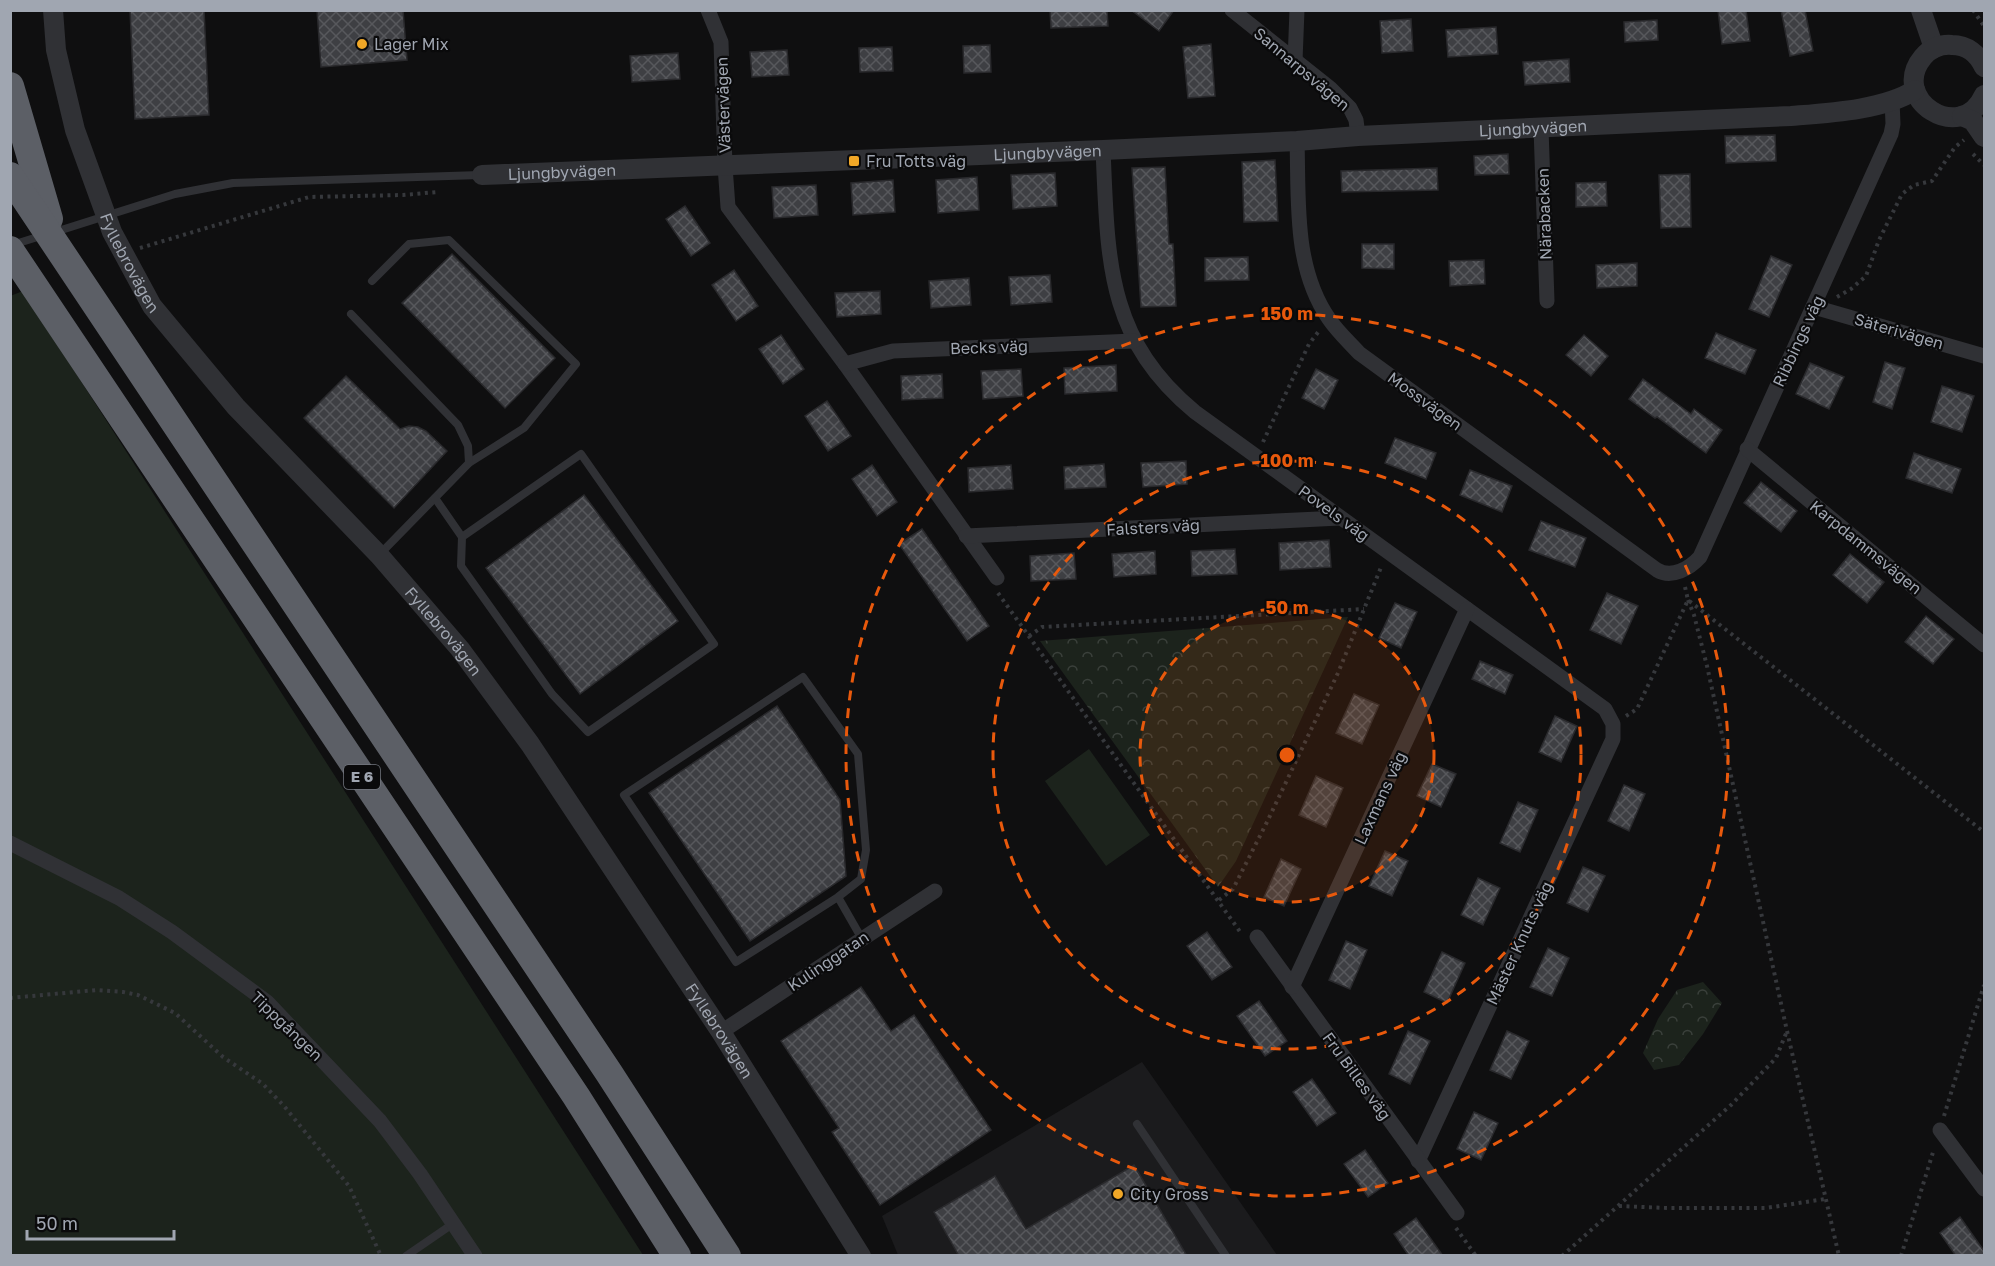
<svg xmlns="http://www.w3.org/2000/svg" width="1995" height="1266" font-family="'Golos Text',sans-serif">
<defs>
<pattern id="park-crowns" width="20" height="18" patternUnits="userSpaceOnUse" patternTransform="scale(1.5)"><rect width="20" height="18" fill="#1c231c"/><path d="M2 6a3 3 0 1 1 6 0M12 15a3 3 0 1 1 6 0" fill="none" stroke="#3a403b"/></pattern>
<pattern id="building-cross-hatch" width="8" height="8" patternUnits="userSpaceOnUse" patternTransform="scale(1.5)"><rect width="8" height="8" fill="#3e3f43"/><path d="M0 0l8 8M0 8l8-8" fill="none" stroke="#57585c"/></pattern>
</defs>
<rect width="100%" height="100%" fill="#0f0f10"/>
<path fill="#1b1b1d" d="M1142 1062 1277 1255H898L882 1216Z"/>
<g fill="#1c231c">
<path d="M23 291 643 1255 11 1256 10 296Z"/>
<path d="M1089 749 1150 835 1106 866 1045 781Z"/>
</g>
<g fill="url(#park-crowns)">
<path d="M1348 617 1236 861 1218 887 1040 641Z"/>
<path d="M1703 982 1722 1003 1703 1034 1679 1065 1654 1070 1643 1053 1658 1019 1677 990Z"/>
</g>
<g fill="url(#building-cross-hatch)" stroke="#29292c" stroke-width="1.5">
<path d="M130 10H204L209 115 135 119Z"/>
<path d="M317 10H403L407 60 321 67Z"/>
<path d="M1050 10H1107L1108 26 1051 28Z"/>
<path d="M1131 10H1174L1159 31Z"/>
<path d="M1718 10H1746L1750 41 1722 44Z"/>
<path d="M1781 10H1805L1813 51 1790 56Z"/>
<path d="M1411 19 1413 51 1382 53 1380 21Z"/>
<path d="M1657 20 1658 40 1625 42 1624 22Z"/>
<path d="M1496 27 1498 54 1448 57 1446 30Z"/>
<path d="M1211 44 1215 96 1188 98 1183 47Z"/>
<path d="M990 45 991 72 964 73 963 46Z"/>
<path d="M892 47 893 71 860 72 859 48Z"/>
<path d="M787 50 789 75 752 77 750 52Z"/>
<path d="M678 53 680 79 632 82 630 56Z"/>
<path d="M1569 59 1570 82 1525 85 1523 62Z"/>
<path d="M1775 135 1776 161 1726 163 1725 136Z"/>
<path d="M1508 154 1509 174 1475 175 1474 156Z"/>
<path d="M1275 160 1278 221 1244 222 1242 162Z"/>
<path d="M1165 167 1169 244H1173L1176 306 1141 307 1132 168Z"/>
<path d="M1437 168 1438 190 1342 192 1341 171Z"/>
<path d="M1055 173 1057 206 1013 209 1011 175Z"/>
<path d="M1690 174 1691 227 1661 228 1659 175Z"/>
<path d="M977 177 979 210 938 213 936 180Z"/>
<path d="M893 180 895 212 853 215 851 183Z"/>
<path d="M1606 182 1607 206 1576 207V183Z"/>
<path d="M816 185 818 215 774 218 772 187Z"/>
<path d="M685 206 710 243 691 256 666 219Z"/>
<path d="M1362 244H1394V269L1362 268Z"/>
<path d="M452 254 555 358 505 408 402 303Z"/>
<path d="M1771 256 1792 265 1769 317 1749 309Z"/>
<path d="M1248 257 1249 280 1205 281V258Z"/>
<path d="M1484 260 1485 284 1450 286 1449 261Z"/>
<path d="M1637 263V286L1597 288 1596 265Z"/>
<path d="M734 270 758 306 736 321 712 285Z"/>
<path d="M1050 275 1052 302 1011 305 1009 277Z"/>
<path d="M969 278 971 305 931 308 929 281Z"/>
<path d="M880 291 881 314 837 317 835 293Z"/>
<path d="M1716 333 1756 350 1745 374 1705 358Z"/>
<path d="M781 335 804 369 783 384 759 349Z"/>
<path d="M1584 335 1608 356 1591 376 1566 355Z"/>
<path d="M1885 362 1905 368 1892 409 1873 402Z"/>
<path d="M1810 363 1844 377 1829 409 1796 394Z"/>
<path d="M1116 365 1117 391 1065 394 1064 368Z"/>
<path d="M1021 369 1023 396 983 399 981 371Z"/>
<path d="M1316 369 1338 380 1324 409 1302 398Z"/>
<path d="M942 374 943 398 902 400 901 376Z"/>
<path d="M346 376 400 429 409 426 418 427 426 431 447 451 394 508 304 418Z"/>
<path d="M1643 379 1691 414 1694 409 1722 430 1706 453 1657 417 1655 418 1629 399Z"/>
<path d="M1942 386 1974 396 1962 432 1931 422Z"/>
<path d="M827 401 851 436 828 451 805 416Z"/>
<path d="M1395 438 1436 453 1426 479 1385 463Z"/>
<path d="M1914 453 1961 469 1952 493 1906 478Z"/>
<path d="M1186 461 1187 484 1143 487 1141 463Z"/>
<path d="M1104 464 1106 487 1065 489 1064 467Z"/>
<path d="M872 465 897 502 877 516 852 479Z"/>
<path d="M1011 465 1013 489 969 492 968 468Z"/>
<path d="M1470 470 1512 486 1502 512 1460 495Z"/>
<path d="M1761 482 1797 511 1781 532 1744 503Z"/>
<path d="M584 495 678 621 580 694 486 568Z"/>
<path d="M1541 521 1586 538 1575 567 1529 550Z"/>
<path d="M922 529 989 626 967 641 899 544Z"/>
<path d="M1329 540 1331 567 1280 570 1279 543Z"/>
<path d="M1235 549 1237 574 1192 576 1191 551Z"/>
<path d="M1155 551 1156 574 1114 577 1112 554Z"/>
<path d="M1074 553 1076 579 1031 581 1030 556Z"/>
<path d="M1850 554 1884 582 1867 603 1833 575Z"/>
<path d="M1607 593 1638 606 1621 644 1590 630Z"/>
<path d="M1395 603 1417 612 1401 648 1379 638Z"/>
<path d="M1926 616 1954 639 1933 664 1905 642Z"/>
<path d="M1480 661 1513 675 1505 694 1472 679Z"/>
<path d="M1354 694 1379 705 1362 744 1336 733Z"/>
<path d="M777 706 840 800 846 876 750 941 649 793Z"/>
<path d="M1555 716 1577 726 1561 762 1539 752Z"/>
<path d="M1432 764 1456 774 1441 807 1417 796Z"/>
<path d="M1316 776 1343 788 1326 827 1299 815Z"/>
<path d="M1624 785 1645 794 1629 831 1608 821Z"/>
<path d="M1518 802 1538 810 1520 852 1500 843Z"/>
<path d="M1385 851 1408 861 1392 896 1369 886Z"/>
<path d="M1281 859 1301 869 1284 906 1264 897Z"/>
<path d="M1583 867 1605 876 1588 912 1567 903Z"/>
<path d="M1478 878 1500 888 1483 925 1461 915Z"/>
<path d="M1207 932 1232 967 1212 980 1187 946Z"/>
<path d="M1346 941 1367 950 1350 989 1329 980Z"/>
<path d="M1548 948 1569 958 1552 996 1530 987Z"/>
<path d="M1442 952 1465 963 1447 1003 1424 992Z"/>
<path d="M861 987 891 1031 914 1015 991 1130 880 1205 832 1132 839 1128 781 1041Z"/>
<path d="M1259 1001 1287 1041 1265 1056 1237 1016Z"/>
<path d="M1408 1031 1430 1041 1410 1084 1389 1074Z"/>
<path d="M1507 1031 1529 1041 1511 1079 1490 1070Z"/>
<path d="M1312 1079 1336 1113 1317 1126 1293 1092Z"/>
<path d="M1474 1112 1498 1123 1481 1160 1457 1149Z"/>
<path d="M1365 1150 1388 1183 1368 1197 1344 1164Z"/>
<path d="M1134 1165 1187 1256H959L934 1212 995 1176 1026 1229Z"/>
<path d="M1960 1217 1984 1251V1256H1956L1940 1233Z"/>
<path d="M1416 1218 1443 1256H1409L1394 1234Z"/>
</g>
<g fill="none" stroke-linecap="round" stroke-linejoin="round">
<g stroke="#36383c" stroke-width="4" stroke-dasharray="3 4.5" stroke-linecap="butt">
<path d="M1973 10 1984 26"/>
<path d="M1973 154 1984 165"/>
<path d="M140 248 309 197 403 195 437 192"/>
<path d="M1837 297 1851 289 1866 276 1879 240 1902 194 1914 185 1932 181 1955 147 1964 140"/>
<path d="M1263 442 1309 344 1319 331"/>
<path d="M1685 587 1688 600 1984 832"/>
<path d="M998 593 1241 933"/>
<path d="M1688 600 1694 615 1707 666 1787 1031 1839 1256"/>
<path d="M1029 636 1042 627 1364 609"/>
<path d="M1626 716 1637 709 1688 600"/>
<path d="M1219 900 1233 889 1267 822 1338 673 1382 565"/>
<path d="M10 998 97 990 123 992 138 995 175 1013 223 1057 263 1084 284 1106 349 1186 381 1256"/>
<path d="M1944 1116 1984 985"/>
<path d="M1619 1206 1667 1208H1766L1825 1199"/>
<path d="M1456 1228 1476 1256"/>
<path d="M1562 1256 1731 1105 1776 1058 1787 1031"/>
<path d="M1901 1256 1934 1149"/>
</g>
<g stroke="#303135" stroke-width="8">
<path d="M55 232 175 194 233 183 480 175"/>
<path d="M12 245 44 235"/>
<path d="M372 281 409 244 449 240 576 364 524 428 469 463"/>
<path d="M351 314 458 425 468 446 469 463 380 554"/>
<path d="M435 498 462 537 461 566 552 694 588 732 714 644 581 454 462 537"/>
<path d="M838 897 736 962 624 795 803 677 858 754 866 850 861 879 838 897 862 939"/>
<path d="M1137 1124 1226 1256"/>
<path d="M406 1256 454 1223"/>
</g>
<g stroke="#303135" stroke-width="15">
<path d="M708 10 721 42 725 166 728 207 845 364 997 578"/>
<path d="M1232 10 1330 88 1350 108 1356 120 1358 136"/>
<path d="M1295 61 1297 10"/>
<path d="M1541 128 1547 301"/>
<path d="M1297 141C1299 200 1293 267 1329 319 1337 331 1349 342 1359 353L1657 570C1672 579 1690 568 1700 557L1891 134 1893 124 1892 100"/>
<path d="M1103 150C1108 257 1105 338 1195 412L1605 709 1613 724V739L1418 1161"/>
<path d="M1814 307 1984 356"/>
<path d="M845 364 893 351 1134 341"/>
<path d="M1747 449 1984 645"/>
<path d="M966 536 1340 518"/>
<path d="M10 843 119 898 172 932 267 1002 380 1121 420 1174 475 1256"/>
<path d="M1257 937 1457 1213"/>
<path d="M1292 987 1467 609"/>
<path d="M721 1032 935 891"/>
<path d="M1940 1130 1984 1189"/>
</g>
<g stroke="#303135" stroke-width="20">
<path id="s1" d="M53 10 56 50 75 130 112 232 152 306 236 407 379 555 460 649 530 744 721 1032 861 1256"/>
<path d="M1921 10 1934 48"/>
<path d="M1984 67C1978 54 1967 45 1952 45 1940 44 1930 49 1923 57 1888 99 1961 146 1984 95"/>
<path d="M1962 116 1973 121 1984 137"/>
<path id="s2" d="M482 175 1103 150 1297 141 1358 136 1791 116C1828 113 1884 110 1915 90"/>
</g>
<g stroke="#5c5f66" stroke-width="28">
<path d="M10 86 49 219"/>
<path d="M10 176 609 1073 727 1256"/>
<path d="M10 250 576 1096 677 1256"/>
</g>
</g>
<circle cx="1287" cy="755" r="147" fill="#e8590c" fill-opacity=".12"/>
<g fill="none" stroke="#e8590c" stroke-width="3" stroke-dasharray="10 8">
<circle cx="1287" cy="755" r="147"/>
<circle cx="1287" cy="755" r="294"/>
<circle cx="1287" cy="755" r="441"/>
</g>
<g fill="#f0a727" stroke="#0a0a0b" stroke-width="2">
<circle cx="362" cy="44" r="6"/>
<rect x="848" y="155" width="12" height="12" rx="3"/>
<circle cx="1118" cy="1194" r="6"/>
</g>
<g text-anchor="middle" stroke-width="4.5" stroke-linejoin="round" paint-order="stroke">
<rect fill="#0a0a0b" stroke="#73777f" stroke-width="1.5" x="344" y="765" width="36" height="24" rx="4.5"/>
<g font-size="15" font-weight="bold" fill="#a0a6b1">
<text x="362" y="782">E 6</text>
</g>
<g font-size="16" fill="#a0a6b1" stroke="#0a0a0b" text-anchor="start">
<text x="374" y="50">Lager Mix</text>
<text x="866" y="167">Fru Totts väg</text>
<text x="1130" y="1200">City Gross</text>
</g>
<g font-size="16" fill="#a0a6b1" stroke="#0a0a0b">
<text transform="translate(1302 69) rotate(40)" y="6">Sannarpsvägen</text>
<text transform="translate(723 105) rotate(-92)" y="6">Västervägen</text>
<text dy="6" stroke="none"><textPath href="#s2" startOffset="1052">Ljungbyvägen</textPath></text>
<text dy="6" stroke="none"><textPath href="#s2" startOffset="566">Ljungbyvägen</textPath></text>
<text dy="6" stroke="none"><textPath href="#s2" startOffset="80">Ljungbyvägen</textPath></text>
<text transform="translate(1544 214) rotate(-92)" y="6">Närabacken</text>
<text dy="6" stroke="none"><textPath href="#s1" startOffset="266">Fyllebrovägen</textPath></text>
<text transform="translate(1899 331) rotate(16)" y="6">Säterivägen</text>
<text transform="translate(1798 341) rotate(-65)" y="6">Ribbings väg</text>
<text transform="translate(989 347) rotate(-2)" y="6">Becks väg</text>
<text transform="translate(1425 401) rotate(36)" y="6">Mossvägen</text>
<text transform="translate(1334 513) rotate(36)" y="6">Povels väg</text>
<text transform="translate(1153 527) rotate(-3)" y="6">Falsters väg</text>
<text transform="translate(1866 547) rotate(39)" y="6">Karpdammsvägen</text>
<text dy="6" stroke="none"><textPath href="#s1" startOffset="752">Fyllebrovägen</textPath></text>
<text transform="translate(1380 798) rotate(-65)" y="6">Laxmans väg</text>
<text transform="translate(1519 943) rotate(-65)" y="6">Mäster Knuts väg</text>
<text transform="translate(828 961) rotate(-34)" y="6">Kulinggatan</text>
<text transform="translate(287 1026) rotate(44)" y="6">Tippgången</text>
<text dy="6" stroke="none"><textPath href="#s1" startOffset="1238">Fyllebrovägen</textPath></text>
<text transform="translate(1357 1076) rotate(54)" y="6">Fru Billes väg</text>
</g>
</g>
<circle cx="1287" cy="755" r="9" fill="#e8590c" stroke="#0a0a0b" stroke-width="3"/>
<g font-size="18" text-anchor="middle" font-weight="bold" fill="#e8590c" stroke="#0a0a0b" stroke-width="4.5" stroke-linejoin="round" paint-order="stroke">
<text x="1287" y="320">150 m</text>
<text x="1287" y="467">100 m</text>
<text x="1287" y="614">50 m</text>
</g>
<rect width="1995" height="1266" fill="none" stroke="#a0a6b1" stroke-width="24"/>
<path d="M27 1230v9h147v-9" fill="none" stroke="#a0a6b1" stroke-width="3"/>
<text x="36" y="1230" font-size="18" fill="#a0a6b1" stroke="#0a0a0b" stroke-width="4.5" paint-order="stroke">50 m</text>
</svg>
